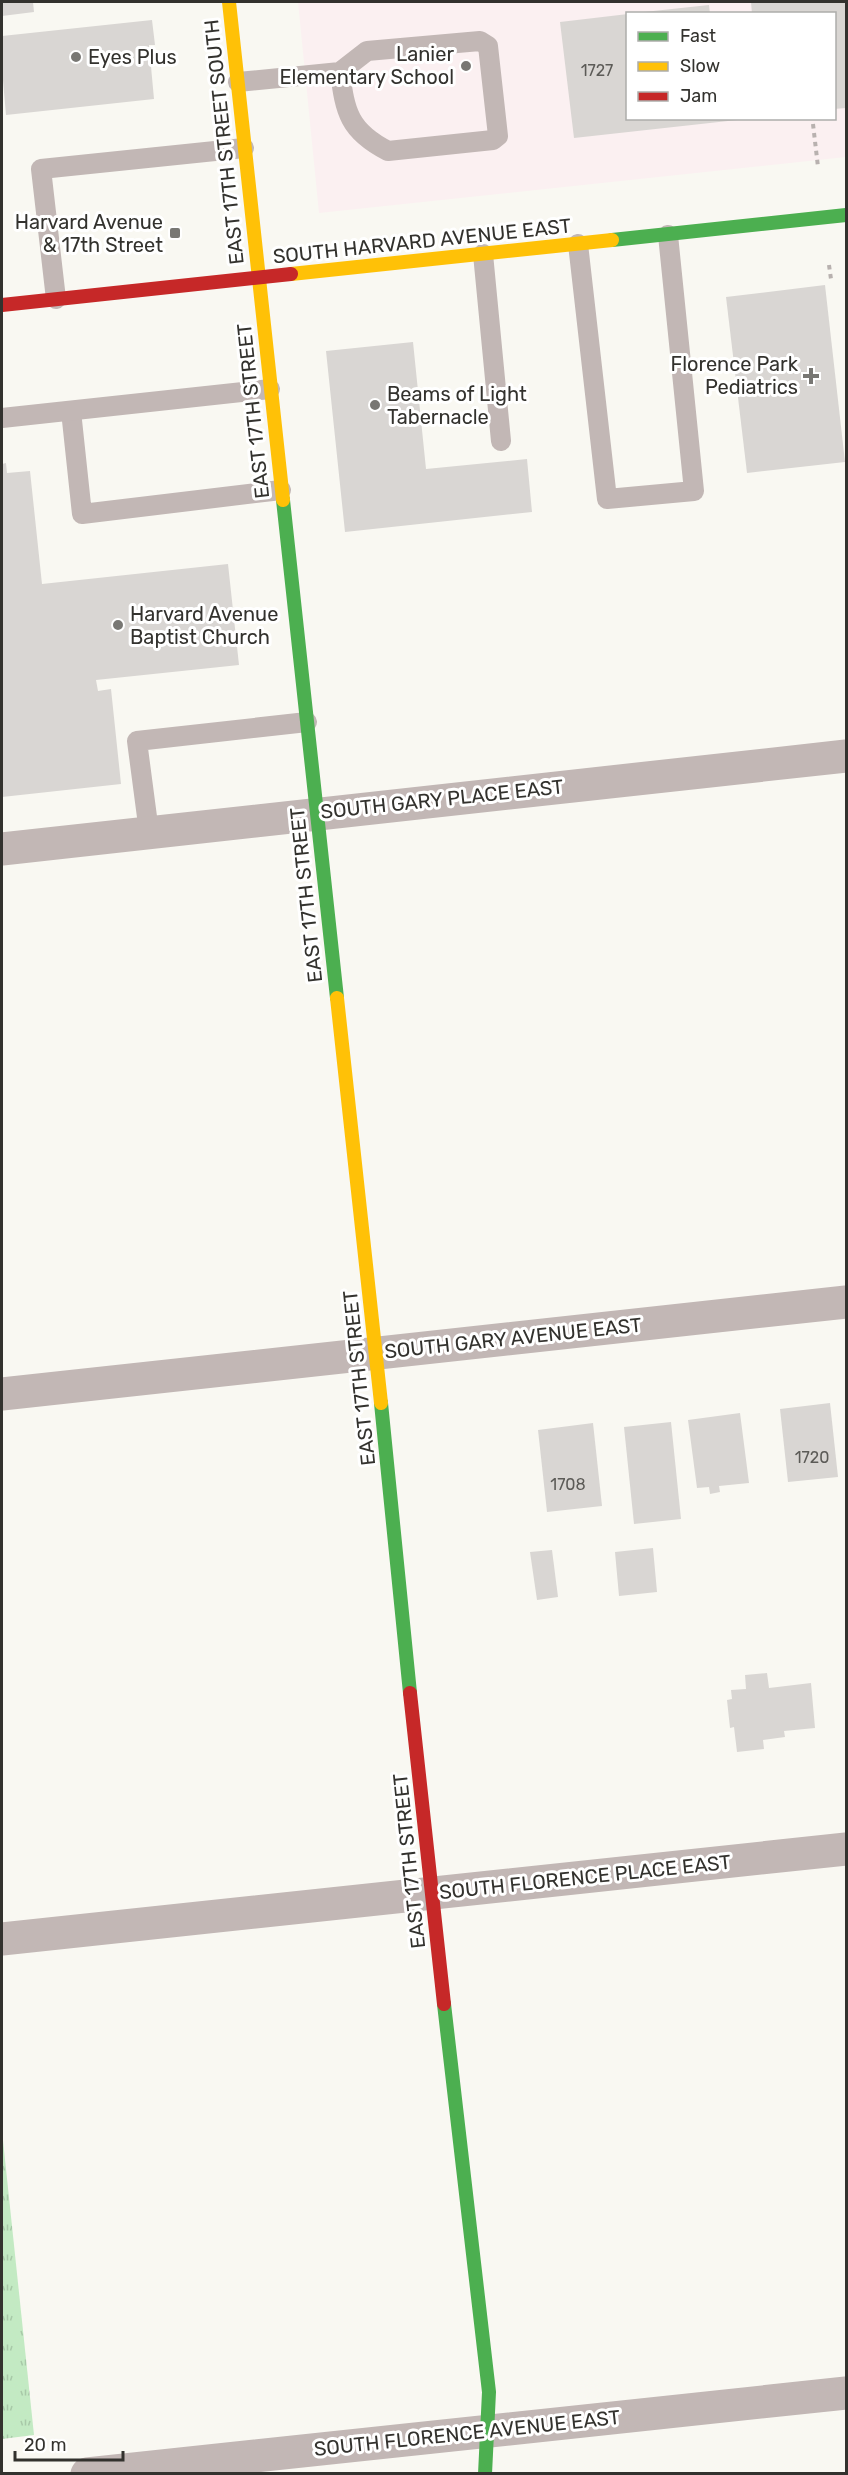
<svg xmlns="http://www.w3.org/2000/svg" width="848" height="2475" font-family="Rubik,sans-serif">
<defs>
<pattern id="grass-tufts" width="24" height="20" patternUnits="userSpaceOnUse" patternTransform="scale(1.5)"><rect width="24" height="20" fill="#c3eac3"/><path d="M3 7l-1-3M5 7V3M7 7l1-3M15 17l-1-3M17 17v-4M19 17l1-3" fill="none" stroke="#a8c9a8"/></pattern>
</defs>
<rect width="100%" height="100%" fill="#f9f8f2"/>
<path fill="#fbf0f1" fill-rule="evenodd" d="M298 2H846V157L319 213ZM628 14H834V118H628Z"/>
<path fill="url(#grass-tufts)" d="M2 2131 34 2435 2 2439Z"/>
<g fill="#d9d6d3">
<path d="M2 2H33L34 12 2 16Z"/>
<path d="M751 2H846V108L834 109V14H752Z"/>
<path d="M709 5 710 14H644V12Z"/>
<path d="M628 14V118L737 120 574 138 560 22Z"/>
<path d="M152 20 155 45H149L154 99 6 115 2 69V36Z"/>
<path d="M825 285 845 462 747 473 726 297Z"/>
<path d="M413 342 426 469 527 459 532 512 345 532 326 351Z"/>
<path d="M6 463 7 473 30 471 42 584 228 564 239 665 96 680 98 691 111 689 121 784 2 797V464Z"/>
<path d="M830 1403 838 1477 788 1482 780 1409Z"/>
<path d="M740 1413 749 1483 719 1486 720 1492 710 1494 709 1487 697 1488 688 1420Z"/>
<path d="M671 1422 681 1519 634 1524 624 1427Z"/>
<path d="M593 1423 602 1506 547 1512 538 1430Z"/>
<path d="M653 1548 657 1592 619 1596 615 1552Z"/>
<path d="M552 1550 558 1597 537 1600 530 1552Z"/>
<path d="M767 1673 769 1688 811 1683 815 1728 784 1731 785 1737 763 1740 764 1749 737 1752 734 1727 730 1728 727 1700 732 1699 731 1690 746 1689 745 1675Z"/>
</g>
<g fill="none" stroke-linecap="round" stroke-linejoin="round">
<g stroke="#b8b1af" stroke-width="4" stroke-dasharray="4.5 4.5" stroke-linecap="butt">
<path d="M813 124 818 167"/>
<path d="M829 265 831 279"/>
</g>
<g stroke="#c2b7b5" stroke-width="20">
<path d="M238 82 340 72 367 51 480 41 488 46 498 136 493 140 388 151C349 131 345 112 340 72"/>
<path d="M578 244 607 499 694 491 668 235"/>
<path d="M483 254 501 441"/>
<path d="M56 299 41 169 244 148"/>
<path d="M71 411 82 514 281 490"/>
<path d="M2 418 270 389"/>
<path d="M149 832 137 741 307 722"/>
</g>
<g stroke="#c2b7b5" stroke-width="33">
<path d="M2 849 846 756"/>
<path d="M2 1394 846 1302"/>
<path d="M2 1939 846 1849"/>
<path d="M87 2474 846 2393"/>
</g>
<g stroke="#4caf50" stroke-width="14">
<path d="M612 240 846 215"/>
<path d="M283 500 337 998"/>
<path d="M381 1403 410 1693"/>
<path d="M444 2004 489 2392 485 2474"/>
</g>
<g stroke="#ffc107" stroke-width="14">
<path d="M229 2 283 500"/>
<path d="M291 274 612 240"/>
<path d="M337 998 381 1403"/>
</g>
<g stroke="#c62828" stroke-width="14">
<path d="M2 305 291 274"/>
<path d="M410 1693 444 2004"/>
</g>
</g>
<g fill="#787773" stroke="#fff" stroke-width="2">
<circle cx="76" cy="57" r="6"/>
<circle cx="466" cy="66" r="6"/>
<rect x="169" y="227" width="12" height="12" rx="3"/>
<path d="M808 367h6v6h6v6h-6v6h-6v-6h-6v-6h6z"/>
<circle cx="375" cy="405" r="6"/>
<circle cx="118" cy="625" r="6"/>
</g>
<g text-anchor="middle" stroke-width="6" stroke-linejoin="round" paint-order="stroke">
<g font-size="16" fill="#5c5b57">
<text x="597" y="76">1727</text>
<text x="812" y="1463">1720</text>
<text x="568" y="1490">1708</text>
</g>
<g font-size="20" fill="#33322e" stroke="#fff" text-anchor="end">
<text x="454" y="61">Lanier<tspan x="454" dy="23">Elementary School</tspan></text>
<text x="88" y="64" text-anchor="start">Eyes Plus</text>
<text x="163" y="229">Harvard Avenue<tspan x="163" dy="23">&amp; 17th Street</tspan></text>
<text x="798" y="371">Florence Park<tspan x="798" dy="23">Pediatrics</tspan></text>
<text x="387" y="401" text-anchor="start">Beams of Light<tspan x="387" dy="23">Tabernacle</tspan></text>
<text x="130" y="621" text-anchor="start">Harvard Avenue<tspan x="130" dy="23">Baptist Church</tspan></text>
</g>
<g font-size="20" fill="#33322e" stroke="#fff">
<text transform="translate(224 142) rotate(-96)" y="7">EAST 17TH STREET SOUTH</text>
<text transform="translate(422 241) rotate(-6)" y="7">SOUTH HARVARD AVENUE EAST</text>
<text transform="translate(253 411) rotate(-96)" y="7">EAST 17TH STREET</text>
<text transform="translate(442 799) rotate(-6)" y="7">SOUTH GARY PLACE EAST</text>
<text transform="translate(306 895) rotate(-96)" y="7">EAST 17TH STREET</text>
<text transform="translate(513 1338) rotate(-6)" y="7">SOUTH GARY AVENUE EAST</text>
<text transform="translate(359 1378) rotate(-96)" y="7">EAST 17TH STREET</text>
<text transform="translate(409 1861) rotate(-96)" y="7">EAST 17TH STREET</text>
<text transform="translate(585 1877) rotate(-6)" y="7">SOUTH FLORENCE PLACE EAST</text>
<text transform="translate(467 2433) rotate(-6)" y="7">SOUTH FLORENCE AVENUE EAST</text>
</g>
</g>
<rect width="848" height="2475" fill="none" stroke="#33322e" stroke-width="6"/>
<rect x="626" y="12" width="210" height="108" fill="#ffffff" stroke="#adadab" stroke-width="1.5"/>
<rect x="638" y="32" width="30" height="9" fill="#4caf50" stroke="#adadab" stroke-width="1.5"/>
<text x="680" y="42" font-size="18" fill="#33322e">Fast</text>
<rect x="638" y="62" width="30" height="9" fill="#ffc107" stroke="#adadab" stroke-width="1.5"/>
<text x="680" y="72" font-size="18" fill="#33322e">Slow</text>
<rect x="638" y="92" width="30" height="9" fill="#c62828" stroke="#adadab" stroke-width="1.5"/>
<text x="680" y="102" font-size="18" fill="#33322e">Jam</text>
<path d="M15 2451v9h108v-9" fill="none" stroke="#33322e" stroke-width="3"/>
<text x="24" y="2451" font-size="18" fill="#33322e" stroke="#ffffff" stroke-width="4.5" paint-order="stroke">20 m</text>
</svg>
